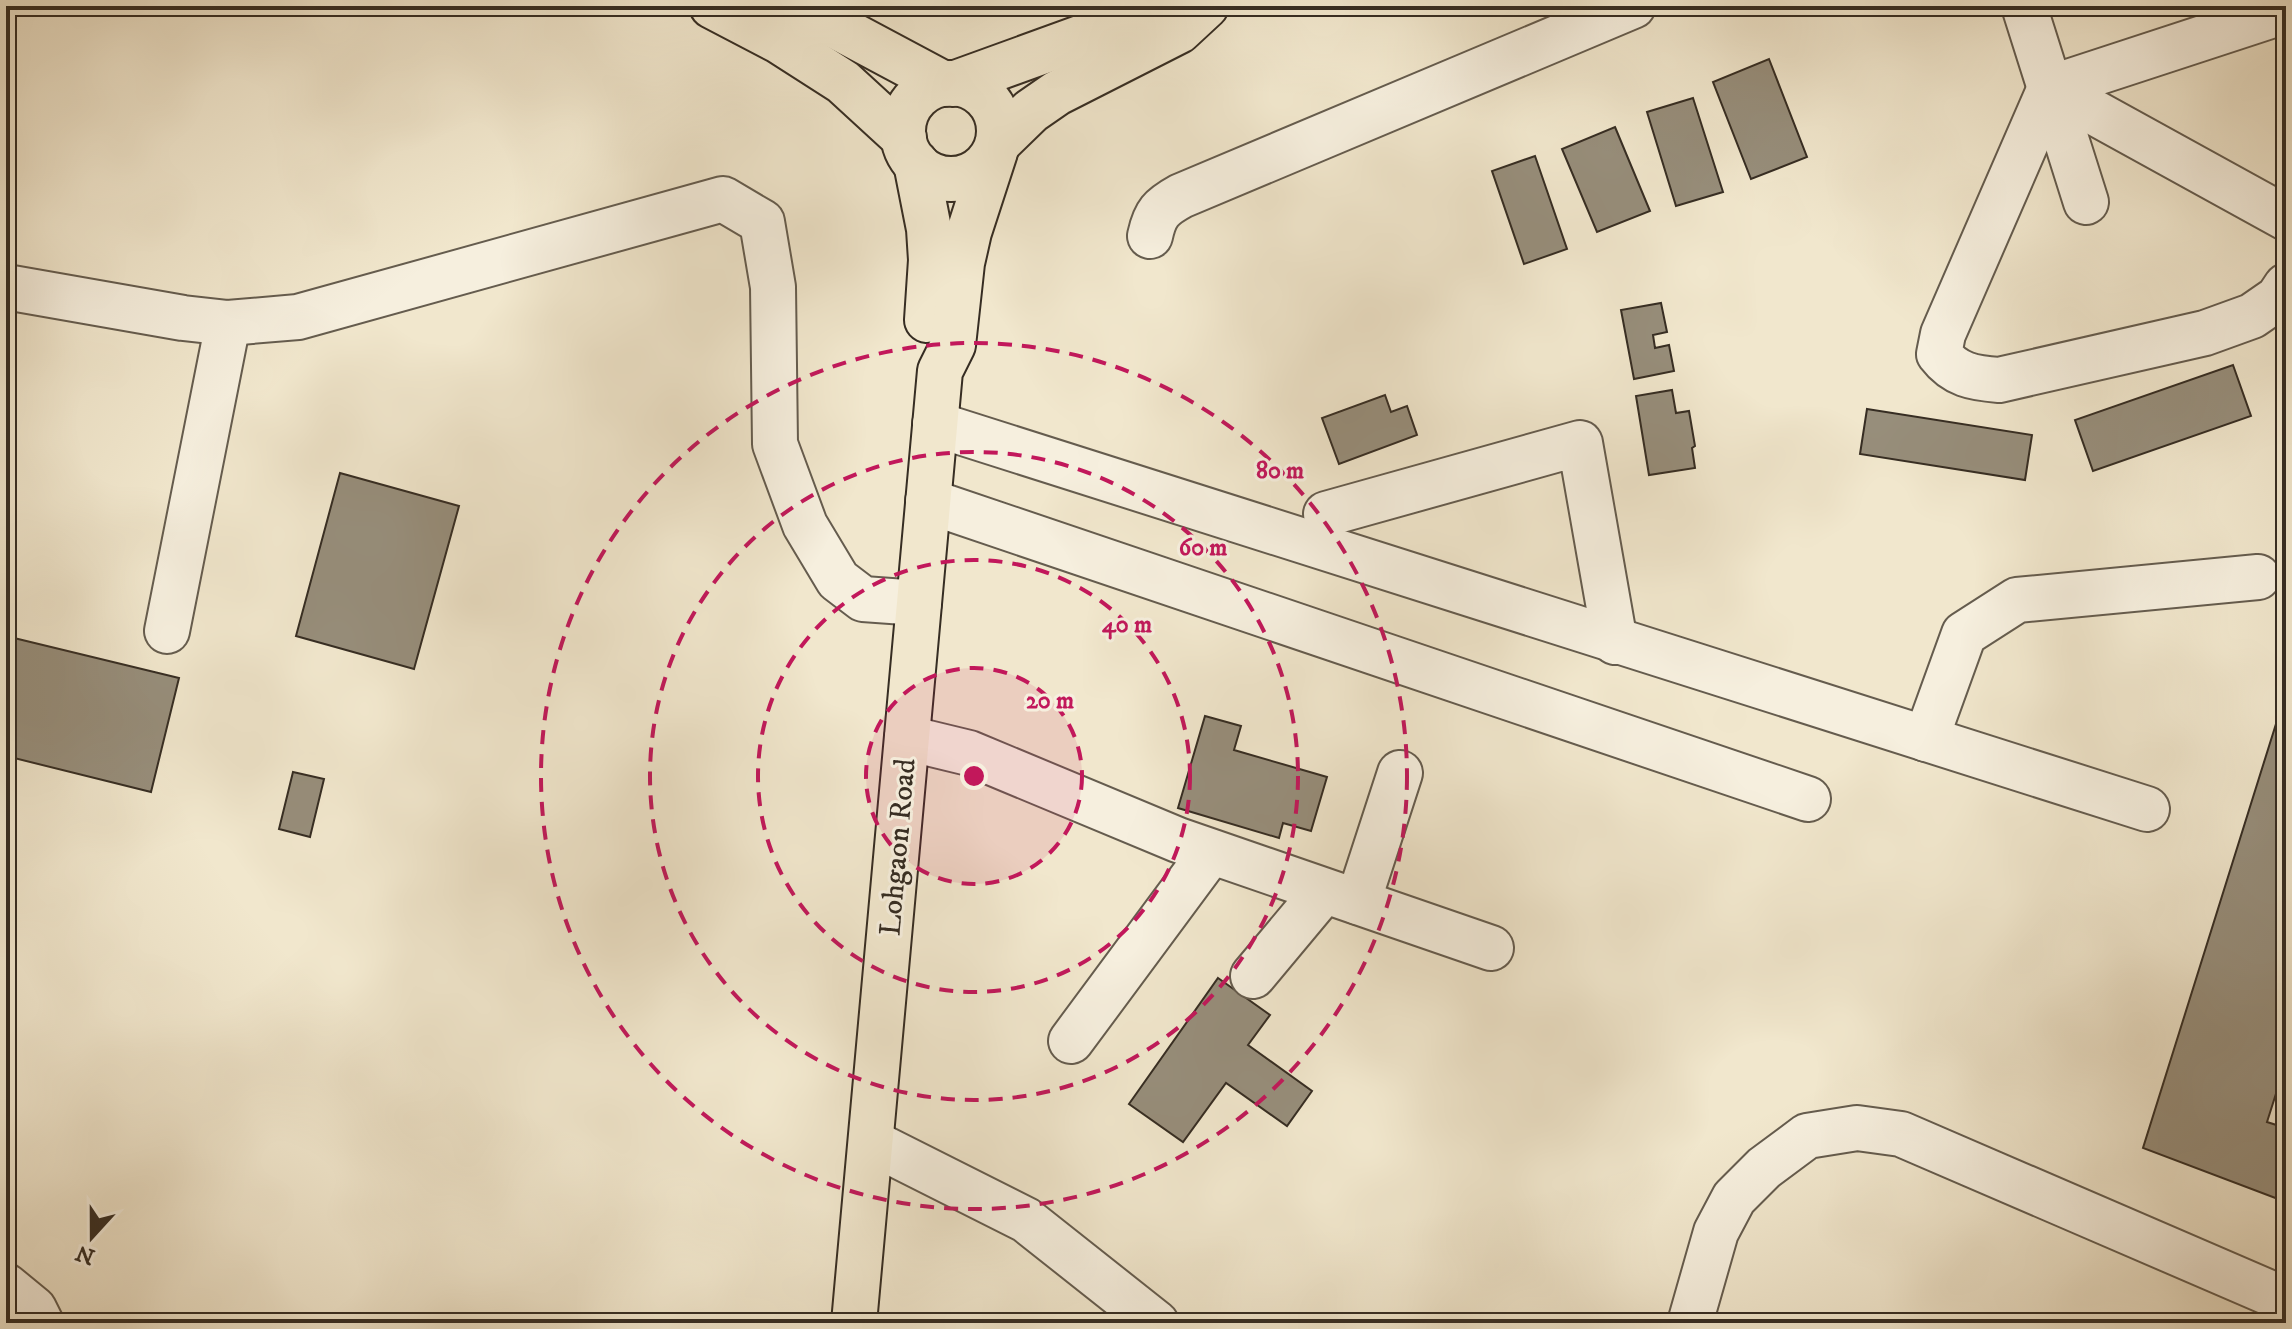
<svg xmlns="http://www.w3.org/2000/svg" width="2292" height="1329" font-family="'IM FELL DW Pica',serif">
<rect width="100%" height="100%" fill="#f1e7cd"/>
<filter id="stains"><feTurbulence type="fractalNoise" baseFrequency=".0025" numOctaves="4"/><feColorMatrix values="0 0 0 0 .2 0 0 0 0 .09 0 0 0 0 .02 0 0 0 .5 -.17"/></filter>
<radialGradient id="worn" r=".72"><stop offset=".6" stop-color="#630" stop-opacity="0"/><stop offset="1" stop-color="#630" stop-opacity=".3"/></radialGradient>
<g fill="#978e7b" stroke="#362d23" stroke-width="2">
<path d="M1769 59 1807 157 1751 179 1713 82Z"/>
<path d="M1693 98 1723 192 1676 206 1647 112Z"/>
<path d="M1615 127 1650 211 1597 232 1562 149Z"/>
<path d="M1535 156 1567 249 1524 264 1492 171Z"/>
<path d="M1661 303 1667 332 1653 335 1655 348 1669 345 1674 371 1634 379 1621 310Z"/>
<path d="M2233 365 2251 416 2093 471 2075 420Z"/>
<path d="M1672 390 1676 413 1689 411 1695 446 1692 448 1695 468 1649 475 1636 396Z"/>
<path d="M1385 395 1391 412 1407 406 1417 435 1339 464 1322 418Z"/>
<path d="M1867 409 2032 435 2025 480 1860 454Z"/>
<path d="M340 473 459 506 414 669 296 636Z"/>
<path d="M14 638 179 678 151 792 6 756V671Z"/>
<path d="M2286 692V1062L2267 1122 2286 1128V1202L2143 1148Z"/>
<path d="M1205 716 1241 726 1234 750 1327 777 1311 831 1283 823 1279 838 1178 808Z"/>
<path d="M293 772 324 779 310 837 279 829Z"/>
<path d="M1218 978 1270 1015 1248 1045 1312 1091 1287 1126 1226 1083 1183 1142 1129 1104Z"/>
</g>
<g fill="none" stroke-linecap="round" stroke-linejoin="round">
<defs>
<g id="minor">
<path d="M2024 6 2086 202"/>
<path d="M2050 88 2273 15"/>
<path d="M2286 218 2050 88 1943 334 1939 354C1955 375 1973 378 1999 380L2205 333 2252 316 2278 298 2286 286"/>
<path d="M1150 236C1155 213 1161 207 1181 196L1633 6"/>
<path d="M6 287 183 318 228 323 298 317 723 199 762 222 773 287 775 444 805 525 838 580 863 599 919 603"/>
<path d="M935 424 2147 809"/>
<path d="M928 501 1808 799"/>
<path d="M1326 514 1580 443 1615 642"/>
<path d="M167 631 228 323"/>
<path d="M907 738 969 753 1178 840 1491 948"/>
<path d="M1926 739 1964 634 2017 600 2258 577"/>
<path d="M1358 902 1400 773"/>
<path d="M1253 976 1324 891"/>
<path d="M1071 1041 1211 852"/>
<path d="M871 1142 1026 1220 1156 1323"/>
<path d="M6 1286 34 1309 41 1323"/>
<path d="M1690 1323 1716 1232 1734 1198 1764 1168 1807 1136 1857 1128 1901 1134 2286 1300"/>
</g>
<g id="major">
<path d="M712 6 779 41 843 82 904 138"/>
<path d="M798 6 944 84"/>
<circle cx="951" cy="131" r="48"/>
<path d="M953 84 1168 6"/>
<path d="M998 143 1031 111 1057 93 1179 31 1206 6"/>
<path d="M916 163 929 229 931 260 927 320"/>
<path d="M854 1323 940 371 953 345 962 263 969 232 995 152"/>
</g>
</defs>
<use href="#minor" stroke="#655c4e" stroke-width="48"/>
<use href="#major" stroke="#362d23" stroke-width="48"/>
<use href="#minor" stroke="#f6efde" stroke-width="44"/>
<use href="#major" stroke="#f1e7cd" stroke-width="44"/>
</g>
<circle cx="974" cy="776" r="108" fill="#c2185b" fill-opacity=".12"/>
<g fill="none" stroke="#c2185b" stroke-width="4" stroke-dasharray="14 10">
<circle cx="974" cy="776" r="108"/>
<circle cx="974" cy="776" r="216"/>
<circle cx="974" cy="776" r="324"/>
<circle cx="974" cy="776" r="433"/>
</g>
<g text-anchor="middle" stroke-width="6" stroke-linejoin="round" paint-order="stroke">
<g font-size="30" fill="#362d23" stroke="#f6efde">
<text transform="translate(897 847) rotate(-85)" y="10">Lohgaon Road</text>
</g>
</g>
<circle cx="974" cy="776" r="12" fill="#c2185b" stroke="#f6efde" stroke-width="4"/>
<g font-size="24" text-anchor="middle" font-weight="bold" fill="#c2185b" stroke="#f6efde" stroke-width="6" stroke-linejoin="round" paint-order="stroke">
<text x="1280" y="478">80 m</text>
<text x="1203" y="555">60 m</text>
<text x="1127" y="632">40 m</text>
<text x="1050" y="708">20 m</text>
</g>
<rect width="2292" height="1329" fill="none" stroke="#f1e7cd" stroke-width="32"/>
<rect x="8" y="8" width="2276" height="1313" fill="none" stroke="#362d23" stroke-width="4"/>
<rect x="16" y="16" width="2260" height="1297" fill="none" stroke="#362d23" stroke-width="2"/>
<g transform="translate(92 1237) rotate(201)" stroke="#f6efde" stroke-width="6" paint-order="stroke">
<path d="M0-6L14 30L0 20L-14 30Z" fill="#362d23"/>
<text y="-12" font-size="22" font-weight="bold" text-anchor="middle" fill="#362d23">N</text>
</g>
<rect width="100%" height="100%" filter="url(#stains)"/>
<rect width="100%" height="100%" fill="url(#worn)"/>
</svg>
